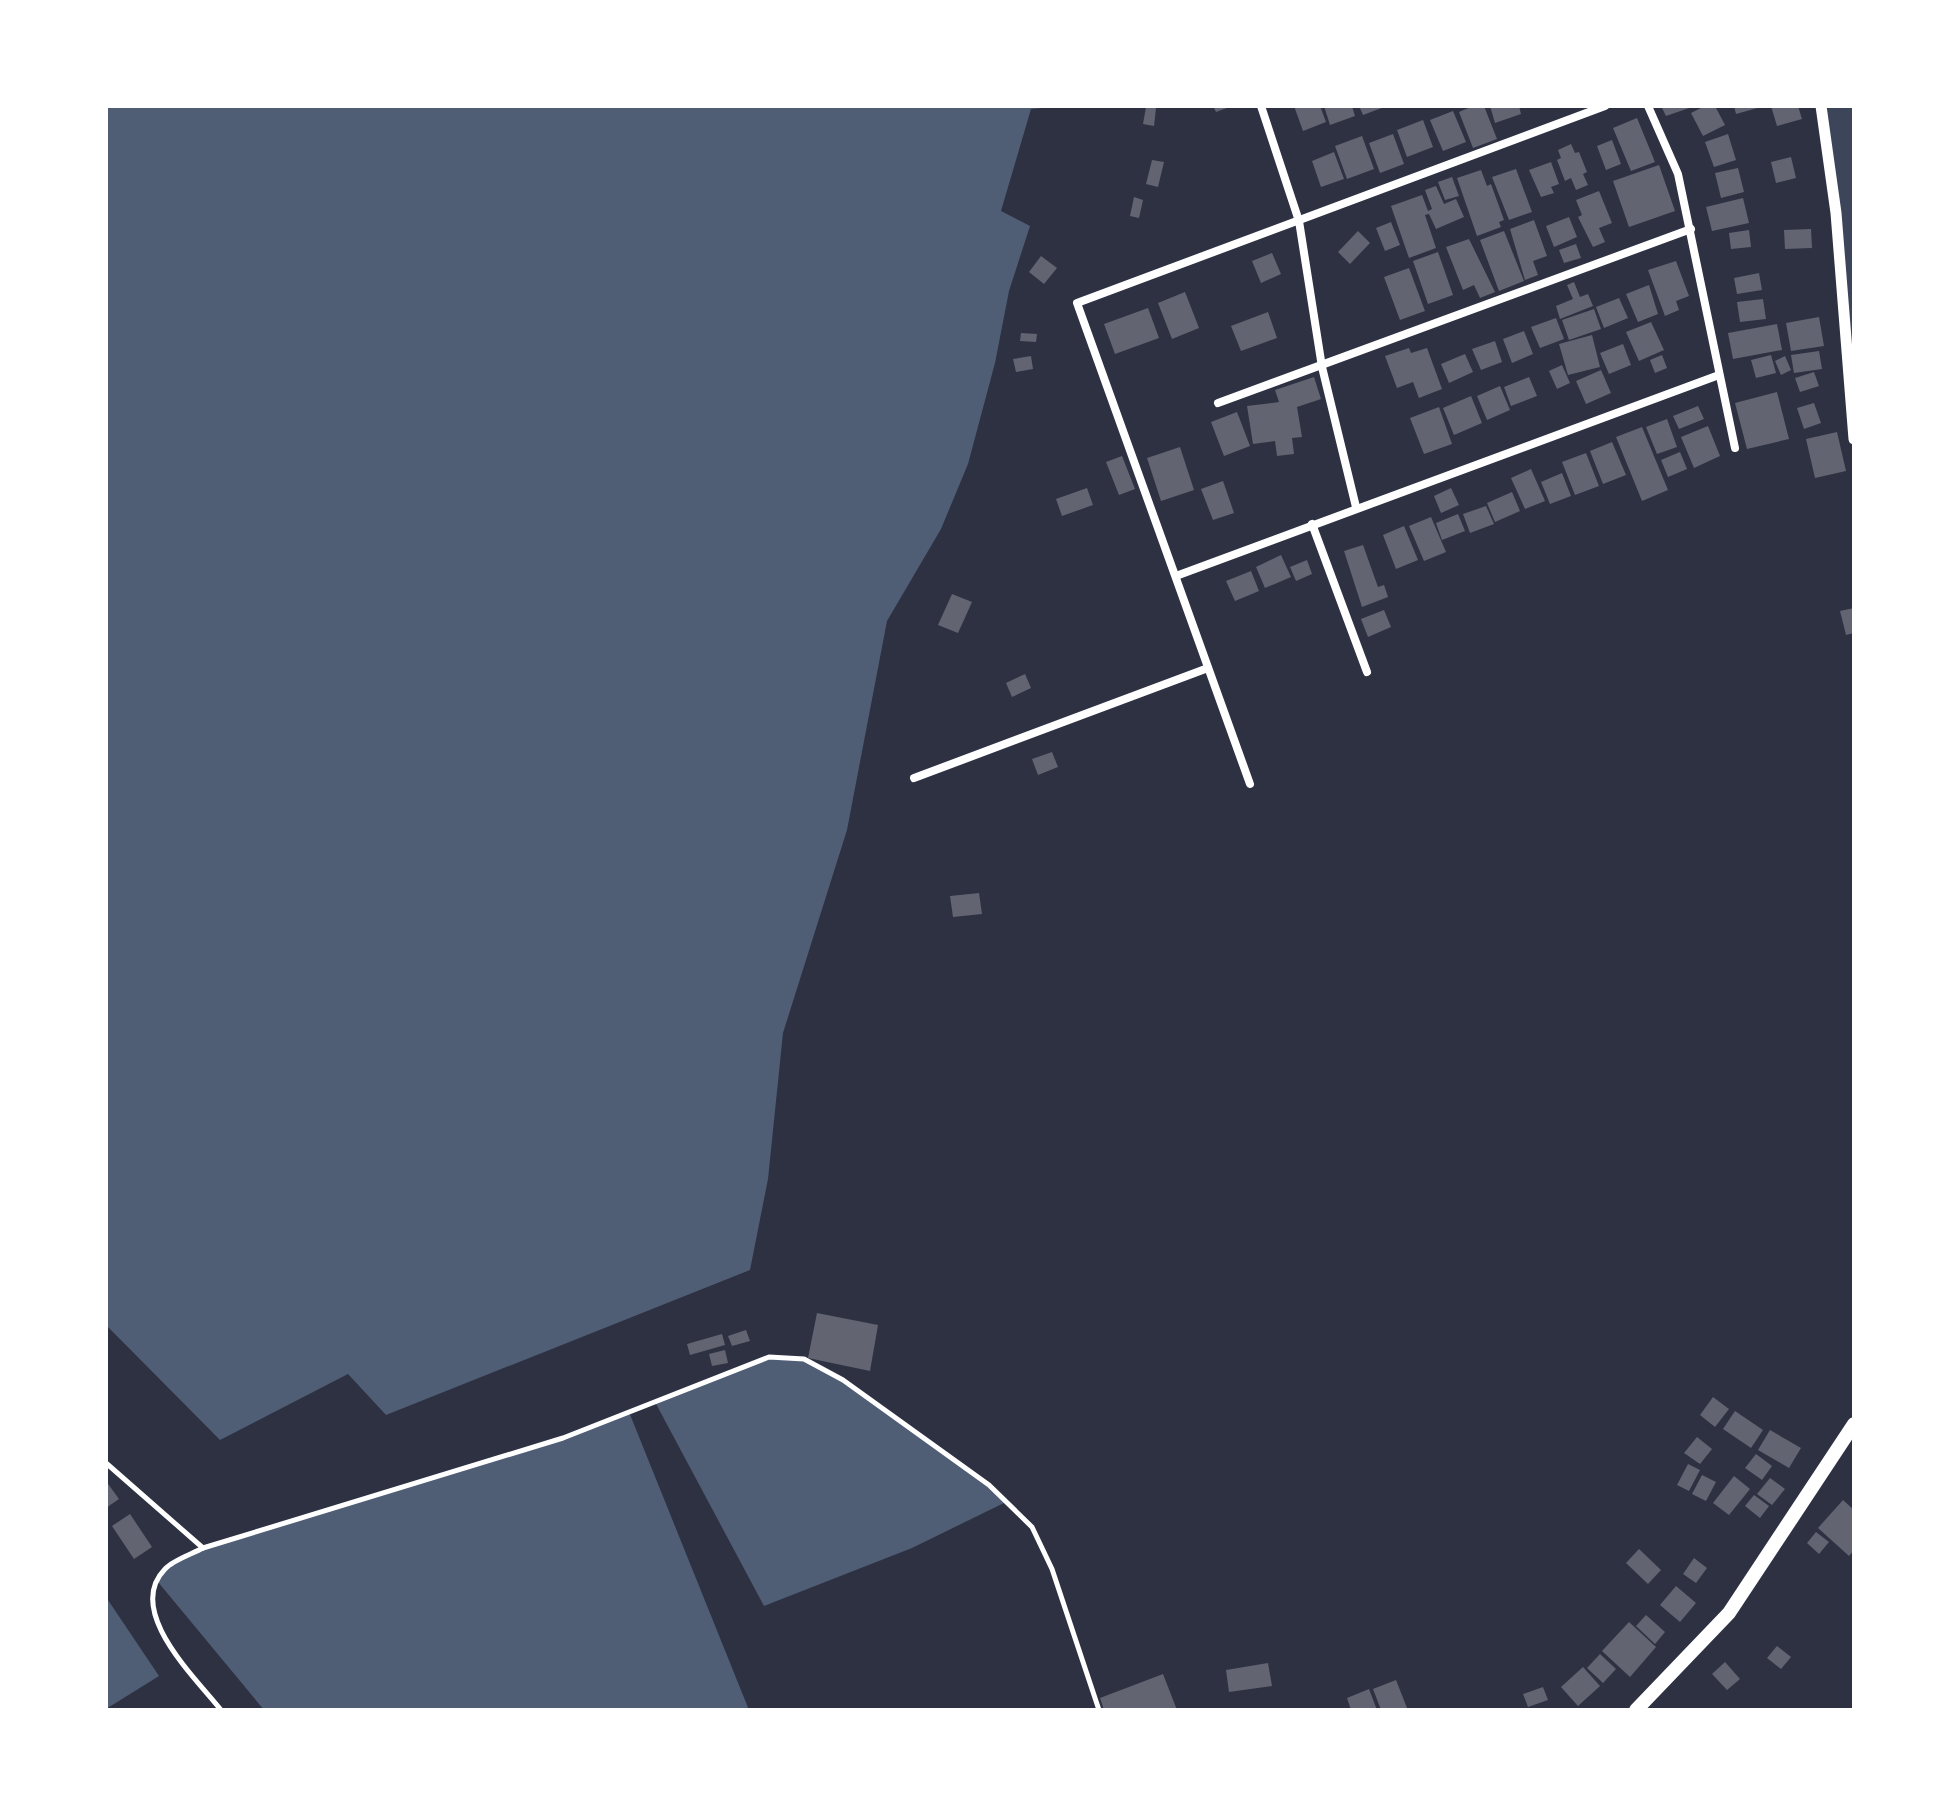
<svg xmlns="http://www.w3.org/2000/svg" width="1960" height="1816" font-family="Signika,sans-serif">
<rect width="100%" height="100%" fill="#2d3142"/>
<path fill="#3c4559" d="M1821 106H1854V439Z"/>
<g fill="#4f5d75">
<path d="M106 106H1063L1031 109 1001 211 1030 226 1009 291 995 363 968 464 941 529 887 621 847 830 783 1033 768 1179 750 1270 386 1415 348 1374 220 1440 106 1325Z"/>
<path d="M769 1357 804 1359 843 1380 989 1485 1006 1502 912 1548 764 1606 655 1402Z"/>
<path d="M629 1412 749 1710H264L158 1582 164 1569 203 1548 563 1438Z"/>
<path d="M106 1597 159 1676 106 1709Z"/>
</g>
<g fill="#626471">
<path d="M1213 106H1232L1216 112Z"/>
<path d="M1294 106H1320L1326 122 1303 131Z"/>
<path d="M1324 106H1352L1355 116 1330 125Z"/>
<path d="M1359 106H1387L1363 115Z"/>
<path d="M1473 106H1484L1497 139 1473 148 1459 112Z"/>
<path d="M1490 106H1519L1521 114 1495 123Z"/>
<path d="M1661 106H1695L1666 116Z"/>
<path d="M1705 106H1715L1725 125 1703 136 1691 113Z"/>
<path d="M1734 106H1761V107L1736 114Z"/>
<path d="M1771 106H1798L1802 119 1777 126Z"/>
<path d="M1146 107 1156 108 1154 126 1143 124Z"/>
<path d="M1453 111 1466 142 1443 151 1430 120Z"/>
<path d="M1637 118 1655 162 1631 171 1613 128Z"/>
<path d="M1423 120 1433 147 1407 157 1397 130Z"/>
<path d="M1393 134 1404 164 1380 173 1369 143Z"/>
<path d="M1728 134 1736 160 1714 167 1705 142Z"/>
<path d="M1362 136 1374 169 1347 179 1335 146Z"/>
<path d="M1612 140 1621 164 1606 170 1597 146Z"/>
<path d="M1571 144 1575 153 1579 152 1587 172 1583 174 1588 185 1576 190 1571 178 1565 181 1557 160 1561 158 1558 150Z"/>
<path d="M1334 152 1344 179 1321 187 1312 161Z"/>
<path d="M1791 157 1796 178 1776 183 1771 162Z"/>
<path d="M1152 160 1164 162 1158 187 1146 184Z"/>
<path d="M1551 162 1559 184 1551 187 1554 193 1541 197 1529 170Z"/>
<path d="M1659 165 1675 211 1629 227 1613 181Z"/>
<path d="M1738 168 1744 192 1721 198 1715 173Z"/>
<path d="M1516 169 1532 212 1509 220 1492 177Z"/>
<path d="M1481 170 1487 186 1491 184 1504 220 1499 222 1501 227 1477 236 1457 178Z"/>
<path d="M1452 177 1459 196 1445 200 1438 182Z"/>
<path d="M1436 186 1444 204 1456 199 1464 217 1436 229 1429 214 1425 215 1436 248 1409 258 1391 206 1422 195 1428 211 1432 209 1425 190Z"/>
<path d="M1599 191 1612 223 1599 228 1605 242 1593 247 1578 217 1582 215 1576 200Z"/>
<path d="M1134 197 1143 200 1139 218 1130 216Z"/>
<path d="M1743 198 1749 223 1712 231 1706 207Z"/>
<path d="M1569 217 1577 237 1554 247 1546 226Z"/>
<path d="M1534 220 1547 256 1533 261 1538 275 1525 280 1510 229Z"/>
<path d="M1391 222 1400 245 1385 251 1376 228Z"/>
<path d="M1811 229 1812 248 1785 249 1784 230Z"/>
<path d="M1749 230 1751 247 1731 249 1729 233Z"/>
<path d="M1358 231 1370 243 1350 264 1338 252Z"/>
<path d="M1504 231 1524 281 1499 291 1480 240Z"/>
<path d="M1469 239 1495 292 1480 298 1474 285 1463 290 1446 247Z"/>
<path d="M1576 244 1581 258 1564 263 1559 250Z"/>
<path d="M1438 252 1453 295 1428 304 1413 261Z"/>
<path d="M1272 253 1281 274 1261 283 1252 261Z"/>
<path d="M1041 256 1057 268 1044 284 1029 272Z"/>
<path d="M1676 261 1689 296 1676 301 1679 310 1665 316 1648 270Z"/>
<path d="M1409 268 1425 311 1400 320 1384 277Z"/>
<path d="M1759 273 1762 290 1737 294 1734 278Z"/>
<path d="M1574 282 1580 297 1588 294 1593 306 1560 319 1556 306 1573 299 1567 285Z"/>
<path d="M1649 285 1658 314 1638 322 1626 294Z"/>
<path d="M1185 292 1199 328 1172 339 1158 303Z"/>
<path d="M1619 298 1628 318 1604 328 1596 307Z"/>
<path d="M1763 299 1766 319 1740 322 1737 302Z"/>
<path d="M1148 308 1159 338 1115 354 1104 324Z"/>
<path d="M1594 309 1601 329 1569 340 1562 320Z"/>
<path d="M1268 312 1277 338 1241 351 1231 326Z"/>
<path d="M1819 317 1824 346 1791 351 1786 323Z"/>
<path d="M1556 318 1564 339 1540 348 1531 327Z"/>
<path d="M1651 322 1664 350 1639 361 1626 332Z"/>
<path d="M1777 324 1782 350 1733 359 1728 333Z"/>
<path d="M1524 331 1533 354 1512 363 1503 339Z"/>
<path d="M1021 333 1037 334 1036 342 1020 341Z"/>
<path d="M1592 335 1600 367 1568 375 1559 344Z"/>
<path d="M1495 341 1502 362 1481 370 1472 349Z"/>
<path d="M1623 344 1631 365 1609 374 1600 353Z"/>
<path d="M1409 348 1411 353 1427 348 1442 389 1419 398 1413 382 1397 388 1385 356Z"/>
<path d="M1819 351 1822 369 1794 373 1791 355Z"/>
<path d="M1465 354 1473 372 1449 383 1441 364Z"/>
<path d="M1662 355 1667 368 1655 373 1650 360Z"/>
<path d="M1771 355 1776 373 1756 378 1751 360Z"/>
<path d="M1031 356 1033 369 1016 372 1013 359Z"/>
<path d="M1785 356 1791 370 1781 375 1775 361Z"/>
<path d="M1562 365 1570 383 1557 389 1549 371Z"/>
<path d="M1601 370 1611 393 1586 404 1576 381Z"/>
<path d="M1814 372 1819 386 1800 392 1795 378Z"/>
<path d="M1314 377 1321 399 1297 407 1302 437 1292 438 1294 454 1277 456 1275 441 1253 444 1247 406 1279 402 1275 390Z"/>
<path d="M1529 377 1537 396 1511 406 1504 387Z"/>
<path d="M1500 386 1510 410 1487 420 1477 396Z"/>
<path d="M1777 392 1789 439 1747 449 1735 403Z"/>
<path d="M1471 396 1482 423 1454 435 1443 408Z"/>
<path d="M1814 403 1821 423 1804 429 1797 408Z"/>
<path d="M1698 406 1704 419 1679 429 1673 416Z"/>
<path d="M1439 407 1452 444 1424 454 1410 418Z"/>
<path d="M1237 412 1250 446 1224 456 1211 422Z"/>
<path d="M1667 419 1677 447 1657 454 1646 427Z"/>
<path d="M1708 426 1720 456 1694 468 1681 437Z"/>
<path d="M1642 427 1668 490 1642 501 1616 437Z"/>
<path d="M1837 432 1846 471 1815 478 1806 439Z"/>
<path d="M1612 442 1626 475 1603 484 1590 451Z"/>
<path d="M1180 447 1194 490 1161 501 1147 458Z"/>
<path d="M1680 452 1687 469 1668 477 1661 460Z"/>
<path d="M1586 453 1599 486 1575 495 1562 462Z"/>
<path d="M1122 456 1135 489 1119 495 1106 462Z"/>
<path d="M1531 469 1545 501 1525 509 1511 478Z"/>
<path d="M1562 473 1571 496 1550 504 1541 482Z"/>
<path d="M1223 481 1234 513 1213 520 1201 489Z"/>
<path d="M1087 488 1093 505 1062 516 1056 499Z"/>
<path d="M1451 488 1459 505 1441 513 1434 496Z"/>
<path d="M1512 492 1520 511 1495 522 1487 503Z"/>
<path d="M1486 506 1494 524 1470 533 1463 514Z"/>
<path d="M1458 514 1465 531 1442 540 1436 523Z"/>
<path d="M1431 517 1446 552 1424 561 1409 526Z"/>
<path d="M1404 526 1418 560 1396 569 1383 535Z"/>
<path d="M1363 545 1378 587 1384 585 1388 597 1362 607 1344 551Z"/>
<path d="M1281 555 1291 577 1265 588 1256 567Z"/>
<path d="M1307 560 1312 574 1296 581 1290 567Z"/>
<path d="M1251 571 1259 591 1235 601 1226 581Z"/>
<path d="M952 594 972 602 958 633 938 625Z"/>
<path d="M1854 608V633L1846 635 1840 611Z"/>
<path d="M1384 610 1391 627 1368 637 1361 619Z"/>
<path d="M1025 674 1031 688 1012 697 1006 683Z"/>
<path d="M1052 752 1058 767 1038 775 1032 759Z"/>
<path d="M979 893 982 914 953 917 950 896Z"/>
<path d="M817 1313 878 1325 870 1371 808 1358Z"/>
<path d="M746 1330 750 1341 732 1346 728 1336Z"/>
<path d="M722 1334 725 1345 690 1355 687 1344Z"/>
<path d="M725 1350 728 1363 712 1366 709 1354Z"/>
<path d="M1713 1397 1729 1409 1715 1427 1700 1415Z"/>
<path d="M1735 1411 1763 1430 1751 1448 1723 1429Z"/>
<path d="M1770 1430 1801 1448 1789 1468 1758 1450Z"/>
<path d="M1697 1437 1712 1449 1700 1464 1684 1453Z"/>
<path d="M1756 1454 1772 1466 1762 1480 1745 1468Z"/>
<path d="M1688 1464 1700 1470 1689 1491 1677 1485Z"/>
<path d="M1702 1475 1716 1482 1706 1501 1692 1494Z"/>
<path d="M1734 1476 1750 1489 1729 1515 1713 1503Z"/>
<path d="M1770 1478 1785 1489 1772 1505 1757 1494Z"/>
<path d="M106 1481 119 1499 106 1508Z"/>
<path d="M1754 1495 1769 1506 1760 1518 1745 1506Z"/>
<path d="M1843 1500 1854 1510V1550L1849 1556 1818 1528Z"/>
<path d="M130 1514 152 1547 134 1559 112 1526Z"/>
<path d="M1816 1532 1829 1542 1819 1554 1807 1543Z"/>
<path d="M1639 1549 1661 1570 1648 1584 1626 1563Z"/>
<path d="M1694 1558 1707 1568 1696 1583 1683 1574Z"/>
<path d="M1676 1586 1696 1603 1680 1622 1660 1605Z"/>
<path d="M1646 1615 1665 1632 1655 1644 1636 1626Z"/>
<path d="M1629 1622 1656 1647 1630 1677 1602 1651Z"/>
<path d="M1777 1646 1791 1657 1781 1669 1767 1658Z"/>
<path d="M1600 1654 1616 1669 1603 1683 1587 1668Z"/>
<path d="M1725 1662 1740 1679 1727 1690 1712 1674Z"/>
<path d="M1268 1663 1272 1686 1229 1692 1226 1670Z"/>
<path d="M1583 1667 1600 1686 1578 1706 1561 1687Z"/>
<path d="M1163 1674 1177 1710H1104L1100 1698Z"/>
<path d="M1396 1680 1407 1708 1381 1710 1373 1689Z"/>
<path d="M1543 1687 1548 1700 1528 1707 1523 1694Z"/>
<path d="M1369 1689 1377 1710H1351L1347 1698Z"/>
</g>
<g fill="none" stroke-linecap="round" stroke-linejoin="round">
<g stroke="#fff" stroke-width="5">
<path d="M106 1463 203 1548"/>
<path d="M221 1710C196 1678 124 1611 165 1569 173 1560 192 1554 203 1548L563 1438 769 1357 804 1359 843 1380 989 1485 1032 1527 1052 1569 1099 1710"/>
</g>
<g stroke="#fff" stroke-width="8">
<path d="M1261 106 1299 221 1322 367 1356 507"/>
<path d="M1648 106 1678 174 1735 448"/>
<path d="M1218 403 1691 229"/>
<path d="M1312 524 1367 672"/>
<path d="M1176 576 1719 375"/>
<path d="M914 778 1208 668"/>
<path d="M1250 784 1077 303 1605 106"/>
</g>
<path stroke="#fff" stroke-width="11" d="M1821 106 1836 213 1854 439"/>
<path stroke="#fff" stroke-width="14" d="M1636 1710 1729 1613 1854 1424"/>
</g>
<rect width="1960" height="1816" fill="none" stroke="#ffffff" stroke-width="216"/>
</svg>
